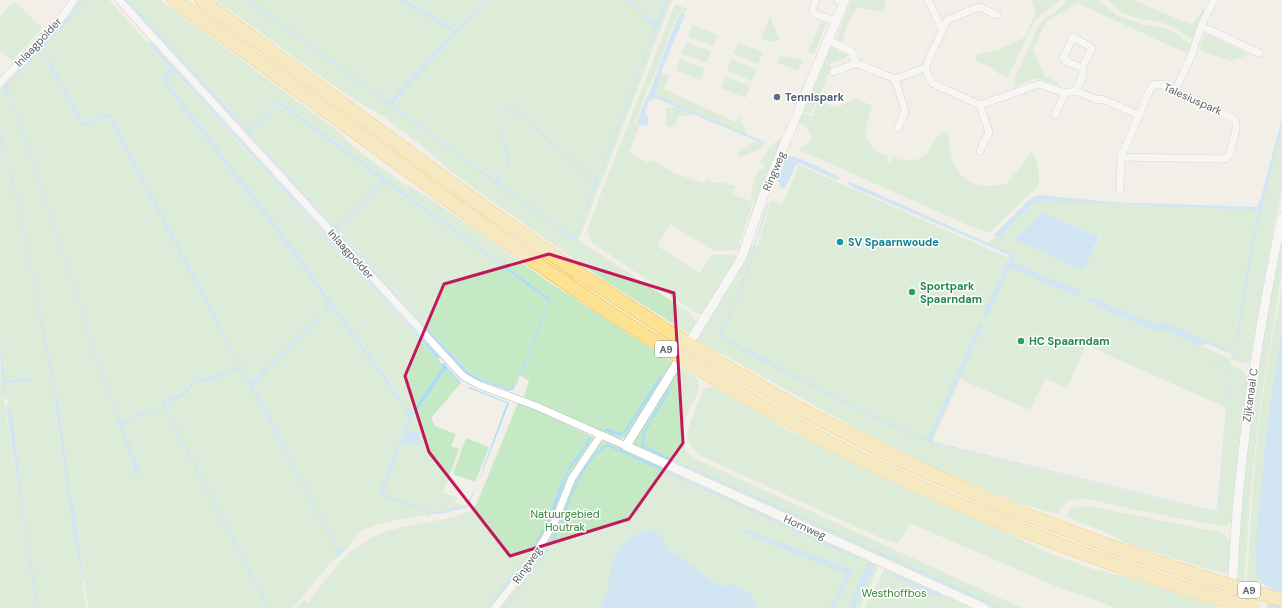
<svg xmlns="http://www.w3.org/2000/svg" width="1282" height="608" font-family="'DM Sans',sans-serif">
<rect width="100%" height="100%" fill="#f1efe8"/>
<g fill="#c5e8c5" fill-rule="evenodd">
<path d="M83 0H109L170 68 163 77 162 81 284 242 328 303 327 307 323 312 324 313 331 308 333 309 400 402 403 400 290 243 169 84 166 80 167 77 173 72 175 73 442 364 443 368 412 412 407 407 409 418 379 492 429 513 431 516 427 517 426 515C407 519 379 521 362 531 358 534 354 538 351 541L352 543 347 548 346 547 342 551 338 549 253 385 321 318 319 316 253 380H249L111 116 103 115 84 122 76 110 47 58 45 59 81 125C91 127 97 117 107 117L110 120 211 314 239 363 240 366 235 370 215 376 201 378 188 385 184 391 161 403 268 608H88L75 507 71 497 56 395 54 396 57 422 86 608H39L26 530 13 422 7 399H4L37 608H0V365L2 383 6 385 34 379 24 378 9 381 5 380 0 341V141C15 181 22 225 30 266 38 307 47 348 54 390H56L11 167 0 134V92L4 89 11 100 23 134 71 277 86 331 134 468V474L136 475 122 427C126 419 148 413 156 409L155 406 123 421 119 420 89 335 71 273 26 136 8 90 9 84 35 55 44 49 47 44 69 20Z"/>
<path d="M128 0H160L335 129 356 149 401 182 427 196 546 280 674 363 628 436 625 438 619 439 524 397 529 381 521 376 550 300 549 298 281 102 275 103 251 128 249 130 246 129Z"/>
<path d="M216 0H246L574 240 576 238 574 235 571 236 499 183V181L505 172 496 180 395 106 393 104 420 72 487 0H626L655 28 602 166H604L668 0H672L579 239 580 241 690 313 696 321 691 334 689 330V334L610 284 528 227 449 170 426 149 404 132 381 115 345 94ZM507 105 514 109 592 178 595 179 600 176 581 224 580 222 595 183 511 108 507 107C502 109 500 113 499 118L509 159V165H507L498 116 502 108Z"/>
<path d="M250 0H398L453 32 389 102Z"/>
<path d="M406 0H483L456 30Z"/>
<path d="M630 0H665L658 20 655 22 645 15Z"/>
<path d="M852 0H885V6L884 10 880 12 857 7 847 25 842 42 837 39 840 28Z"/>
<path d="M1031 0H1060L1035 20 1008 77 999 74 992 68 975 60 977 54 998 50 1024 38 1036 12Z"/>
<path d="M1067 0H1098L1118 16 1141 24 1164 28 1174 32 1192 45 1188 54 1077 3 1046 22 1033 49 1044 76 1058 82 1057 85 1037 78 1015 87 1014 80 1039 25C1047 16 1062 9 1067 0Z"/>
<path d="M1107 0H1133L1192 25 1203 9 1205 11 1194 41 1173 27 1163 23 1133 17 1121 12Z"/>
<path d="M14 1 42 28 12 61 0 50V17Z"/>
<path d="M675 4 687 9 686 11 684 10 677 14 658 67 647 90 635 124 639 126 629 152 647 162 651 160 674 173 703 183 710 179 712 183 718 182 736 186 732 194 753 202 740 241 738 244 742 243 755 202 751 200 752 189 758 170H763L765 165 760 163 768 150 775 142H777L779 139H782L783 142 742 248 736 250 714 251 670 224 657 246 700 273 712 255H735L738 259 703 313 698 314 597 246 592 243 587 230Z"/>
<path d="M770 16 780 41H767L761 39Z"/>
<path d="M821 22 826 24 814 54 808 52Z"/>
<path d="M693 25 718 35 713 46 688 37Z"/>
<path d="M1205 33 1249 55 1230 61 1200 50Z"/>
<path d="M686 42 711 52 707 63 682 54Z"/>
<path d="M738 43 763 52 758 64 733 54Z"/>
<path d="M833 46 837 48 836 51 843 54 845 51 850 54 847 56V58L830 63 831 69 811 114 802 110 829 49Z"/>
<path d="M784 56 803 60 798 70 777 63 779 57Z"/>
<path d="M680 59 705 68 701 80 676 70Z"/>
<path d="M731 59 756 69 752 81 727 71Z"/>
<path d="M661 73 669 76 664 89 735 122 740 117 741 123 745 127V134L656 96 655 92Z"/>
<path d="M725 76 750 86 746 98 721 88Z"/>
<path d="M856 98 872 106C863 132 860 143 888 157L886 162 891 163 893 158C912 162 923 163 933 144 935 139 937 135 943 132L948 136C950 145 950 155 954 164 963 185 985 189 1006 184L1018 170 1032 151C1036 162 1043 176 1036 188L989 233 970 226 820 159 798 150 812 139 808 128 798 121 802 112 812 117 819 100 836 108Z"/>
<path d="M278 104 313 128 383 180 382 182 341 222 343 224 382 185 386 183 548 300V302L517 383 513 388 511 389 477 378 468 372 252 136 251 133 253 129Z"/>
<path d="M677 107 693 114 679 117 673 127 666 126V108Z"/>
<path d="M1282 128V190L1275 220 1250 361 1243 364 1231 359 1230 364 1243 371 1248 379 1233 513 1231 522 1226 527 1152 513 1082 498 1068 501 1057 514 1018 503 929 465 866 434 695 339 751 244 757 247 772 200 782 205 799 165 1013 260V255L988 243 995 237 1000 236 1031 206 1038 201 1256 210 1258 211 1245 277 1235 335 1237 340 1256 233ZM1043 212 1099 237 1100 238 1084 270 1083 271 1016 238ZM1155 325 1241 355 1240 357 1232 355 1230 359ZM1086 345 1227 408 1232 373 1229 371H1232L1233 372 1227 411 1218 509 1216 512 1167 501 938 445 933 440 960 379 1030 410 1045 378 1067 388Z"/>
<path d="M755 141 764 144 761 148 739 158 738 153Z"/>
<path d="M1282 233V271L1261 400 1253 465 1242 608H1235L1240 517 1253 389Z"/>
<path d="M1282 288V326L1268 419 1257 527 1255 571 1263 584 1247 581C1251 523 1253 465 1261 408 1267 367 1274 327 1282 288Z"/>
<path d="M677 366C683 369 692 373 696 378 710 397 658 432 694 458L1022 608H992L634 445 633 441Z"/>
<path d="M444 369H447L460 384 431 418 435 426 456 434 451 446 459 449 443 493 457 498 455 502 464 506 437 512H431L381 493 412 419Z"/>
<path d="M240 370 243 372 253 390 265 415 338 553V555L336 558 338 557 333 562 332 561 293 608H270L165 406 166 404 184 396 196 382 211 381Z"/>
<path d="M708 387H714L780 426 869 471 935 502 1014 536 1041 550 1092 569 1122 576 1222 608H1117L1058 587 914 525 909 524 908 526 899 542 894 543 881 538 705 458C693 452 685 442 688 429L702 392 703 390Z"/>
<path d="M518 403 545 414 603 442 608 441 879 565 860 608H297L304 600 308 603C327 578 347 548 377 535 397 527 423 523 445 519 452 517 461 516 468 512 474 509 477 504 479 498Z"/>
<path d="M466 438 489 447 475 482 453 474Z"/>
<path d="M1082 506 1099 508 1219 532C1224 534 1229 537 1231 543 1233 550 1229 567 1228 575L1128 544 1105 532 1066 517 1070 509Z"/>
<path d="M885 568 979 608H865Z"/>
</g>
<g fill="#aadaff">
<path d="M79 0H83L69 20 47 44 44 49 35 55 9 84 8 90 26 136 71 273 89 335 119 420 123 421 155 406 156 409C148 413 126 420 122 427L140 470 136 476 134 474V468L86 331 71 277 23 134 11 100 4 89 0 92V90L72 12Z"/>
<path d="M125 0H128L246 129 249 130 278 101 281 102 549 298 550 300 521 376 520 375 548 302V300L386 183 382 185 343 224 341 222 382 182V180L279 104 274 107 251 133 252 136 333 225 335 226 337 225 339 228V232L468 372 477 378 510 389 513 388 515 385 514 389 510 391 476 379 468 375Z"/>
<path d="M246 0H250L389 102 453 32 398 0H406L456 30 483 1 487 0 394 102 393 105 495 180 504 171 499 181V183L571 236H573L577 233 576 238 573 240Z"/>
<path d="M626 0H630L645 15 655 22 658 20 665 0H668L603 168 602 166 655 28Z"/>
<path d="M684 11V18L663 67 655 95 765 142 764 144 655 98 649 101 645 111 648 119V124L645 126H640L637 123 643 106 652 86 678 16Z"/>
<path d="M148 41 151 42 440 358 438 359 176 73 173 72 167 77 166 80 169 84 290 243 403 401 400 402 333 309 331 308 324 314 323 312 327 307 328 303 284 242 162 81 163 77 170 68 148 43Z"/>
<path d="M45 58H48L76 110 84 122C93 121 99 115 108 114L111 116 249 380H253L319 316 321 318 253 385 337 547 342 551 346 547 347 548 338 557H335L338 555V553L243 372 240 370 211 381 196 382 184 396 166 404 165 406 270 608H268L265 603 161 403 184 391 195 379C210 375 226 376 240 366L239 363 211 314 110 120 107 117C99 117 92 125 83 126L81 125Z"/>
<path d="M507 105 514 108 592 178 595 179 598 176H600L581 224 580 222 595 183 511 108 507 107 500 113 499 118 509 159V166L507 165 498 116 500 111Z"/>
<path d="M1282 118V128L1256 233 1237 341 1235 340 1245 277 1258 211 1256 210 1038 201 1031 206 1000 237H995L994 235 1029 200 1035 196 1040 195 1109 202 1257 207 1260 201Z"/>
<path d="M0 134 11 167 56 390H54L23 232 8 162 0 141Z"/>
<path d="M789 155 813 164 840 178 837 180 799 163 796 165 785 188H781L779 181H776L778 179 785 160Z"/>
<path d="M849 182H851L1010 253 1013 255 1014 263 1079 291 1081 294 1080 296H1076L1011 268 1007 272 989 315 987 317H985L983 314 1009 259V255L855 188 848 184Z"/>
<path d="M770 200 742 287 729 319 721 334 726 338 850 404 877 417 926 439 929 436 979 324 981 323 983 326 932 438 934 442 1214 511 1217 509 1226 411 1232 373 1215 366 1213 368 1212 367 1215 365 1233 372 1227 411 1218 509 1215 512 932 443 880 421 842 402 738 348 720 336C719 328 729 317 732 309 746 275 755 241 766 207Z"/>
<path d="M1042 212 1099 237 1084 271H1083L1016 240V238Z"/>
<path d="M1090 297 1154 324 1160 321 1241 355 1240 357 1207 344 1200 346 1164 329 1155 331 1088 301Z"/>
<path d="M1282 326V608H1267L1270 588 1263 584 1255 571 1257 527 1268 419Z"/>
<path d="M0 341 5 380C14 382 24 376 34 378V379L31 380 7 384 6 385 7 394H4C1 376 0 359 0 341Z"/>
<path d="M444 363 461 383 460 384 447 369 444 370 412 419 382 493 431 512H437L467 505 477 485 507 403 468 388 469 387 509 403 484 468 468 506 465 508 440 514H430L379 495V492L409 418 405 408 407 406 412 412 442 368V364Z"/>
<path d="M659 377H660L661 378 626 433 620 436 605 431 604 430 607 428 620 433 624 431Z"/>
<path d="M54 395H57L71 497 75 507 84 582H83L73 531Z"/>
<path d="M6 405 10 406 13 422 26 530 39 608H37L33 585Z"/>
<path d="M408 431H415L419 434 421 442 416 445 412 443H403Z"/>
<path d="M590 435 591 439 589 443 568 472 551 518 540 538 511 580 494 601 486 608C505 582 528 558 544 528 553 510 557 489 567 471 573 458 586 448 590 435Z"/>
<path d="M607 444 836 547 859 558 857 559 607 446C576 465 569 514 552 544 539 566 522 587 505 608H503C520 587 538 565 551 541 568 512 576 462 607 444Z"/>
<path d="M650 529 656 531 671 551 702 573 708 579 717 585 725 586 733 584 741 587 752 597 756 602 757 608H600C609 594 608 585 611 569 616 547 628 536 650 529Z"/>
<path d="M745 529 842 566 853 571 834 608H830L845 576V573L747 535 744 532Z"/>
<path d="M871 562 875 564 855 608H848C853 598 863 567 871 562Z"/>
<path d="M886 571 941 594 942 597 940 598 886 573Z"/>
</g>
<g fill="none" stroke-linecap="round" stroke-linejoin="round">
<path stroke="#aadaff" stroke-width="2" d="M671 387 643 434 644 439 642 445 668 458 801 517 1000 608"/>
<defs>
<g id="minor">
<path d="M119 0 463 376 479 385 536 406 626 446"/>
<path d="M816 0C814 5 811 9 815 14L836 21"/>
<path d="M838 0 844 2"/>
<path d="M928 0 942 29"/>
<path d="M1281 0H1282"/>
<path d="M1201 26 1259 53"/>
<path d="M828 40 852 52 856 63"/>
<path d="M925 68 947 20 979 7 997 15"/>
<path d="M833 72 856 63 895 79 925 68 932 83 980 105 1039 84 1065 93 1076 91"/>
<path d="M895 79 905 111 898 128"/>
<path d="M0 83 62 17 74 0"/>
<path d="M1157 84 1163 85 1231 117 1236 122V130L1230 153 1227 158 1222 159 1121 157 1149 92 1152 86Z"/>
<path d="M1076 91 1083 75 1082 68 1092 48 1073 37 1063 58 1066 61 1082 68"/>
<path d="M1076 91 1098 100 1102 99 1139 115"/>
<path d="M1175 91 1192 54 1201 26 1214 0"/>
<path d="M980 105 989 132 980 151"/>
<path d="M1055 115 1065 93"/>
<path d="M1120 189 1121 157"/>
<path d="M495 608 523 572 542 543 554 523 572 478 601 435"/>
</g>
<g id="tertiary">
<path d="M693 337 741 259 765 191 845 0"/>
<path d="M676 365 626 446 984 608"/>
<path d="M1233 576C1238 455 1257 336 1282 217"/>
</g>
<g id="motorway">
<path d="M174 0C249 55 324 110 399 164 521 254 645 341 778 415 916 492 1063 551 1213 597"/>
<path d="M201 0 485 208 577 272 666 330 713 359 798 408 898 459 1001 505 1112 547 1215 581"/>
</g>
</defs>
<use href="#minor" stroke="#b5b8bc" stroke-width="8"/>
<use href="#tertiary" stroke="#b5b8bc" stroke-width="10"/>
<use href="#motorway" stroke="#f9ab00" stroke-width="14"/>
<use href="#minor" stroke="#fff" stroke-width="7"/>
<use href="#tertiary" stroke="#fff" stroke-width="9"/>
<use href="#motorway" stroke="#fde293" stroke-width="13"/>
<defs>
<g id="motorway-bridge">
<path d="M1215 581 1282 600"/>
<path d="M1213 597 1254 608"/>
</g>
</defs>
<use href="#motorway-bridge" stroke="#f9ab00" stroke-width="14" stroke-linecap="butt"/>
<use href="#motorway-bridge" stroke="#fde293" stroke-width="13"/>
</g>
<path d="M0 0H1282V608H0ZM549 254 674 293 683 443 629 519 510 556 429 452 405 376 444 284Z" fill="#f1efe8" fill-opacity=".55" fill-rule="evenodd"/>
<path fill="none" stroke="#c2185b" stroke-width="3" stroke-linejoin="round" d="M549 254 674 293 683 443 629 519 510 556 429 452 405 376 444 284Z"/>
<circle fill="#5c6f8a" stroke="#fff" stroke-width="1.5" cx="777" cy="97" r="4"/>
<circle fill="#0f9aa8" stroke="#fff" stroke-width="1.5" cx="840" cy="242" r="4"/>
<g fill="#2e9e5b" stroke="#fff" stroke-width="1.5">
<circle cx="912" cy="292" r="4"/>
<circle cx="1021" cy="341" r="4"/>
</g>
<g text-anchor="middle" stroke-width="3" stroke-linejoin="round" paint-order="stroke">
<g fill="#fff" stroke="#8f9295" stroke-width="1">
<rect x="655" y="341" width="22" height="16" rx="3"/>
<rect x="1238" y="582" width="22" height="16" rx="3"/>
</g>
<g font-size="10" font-weight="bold" fill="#5f6368">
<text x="666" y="353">A9</text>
<text x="1249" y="594">A9</text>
</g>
<g font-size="11" fill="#5f6368" stroke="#fff">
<text transform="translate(38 42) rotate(-47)" y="4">Inlaagpolder</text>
<text transform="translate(1193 99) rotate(24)" y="4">Talesiuspark</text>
<text transform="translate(774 171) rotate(-67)" y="4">Ringweg</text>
<text transform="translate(351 254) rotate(48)" y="4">Inlaagpolder</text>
<text transform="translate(1250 395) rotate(-82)" y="4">Zijkanaal C</text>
<text transform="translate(805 527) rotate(24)" y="4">Hornweg</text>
<text transform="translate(527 565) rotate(-55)" y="4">Ringweg</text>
</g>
<g font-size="11" font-weight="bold" fill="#4e5e75" stroke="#fff" text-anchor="start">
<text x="785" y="101">Tennispark</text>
</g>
<g font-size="11" font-weight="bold" fill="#0d838f" stroke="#fff" text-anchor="start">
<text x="848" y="246">SV Spaarnwoude</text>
</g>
<g font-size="11" font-weight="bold" fill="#27864d" stroke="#fff" text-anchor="start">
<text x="920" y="290">Sportpark<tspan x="920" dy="13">Spaarndam</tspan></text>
<text x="1029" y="345">HC Spaarndam</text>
</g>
<g font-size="11" fill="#348238" stroke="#fff">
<text x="565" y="518">Natuurgebied<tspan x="565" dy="13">Houtrak</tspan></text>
<text x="894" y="597">Westhoffbos</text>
</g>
</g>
</svg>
